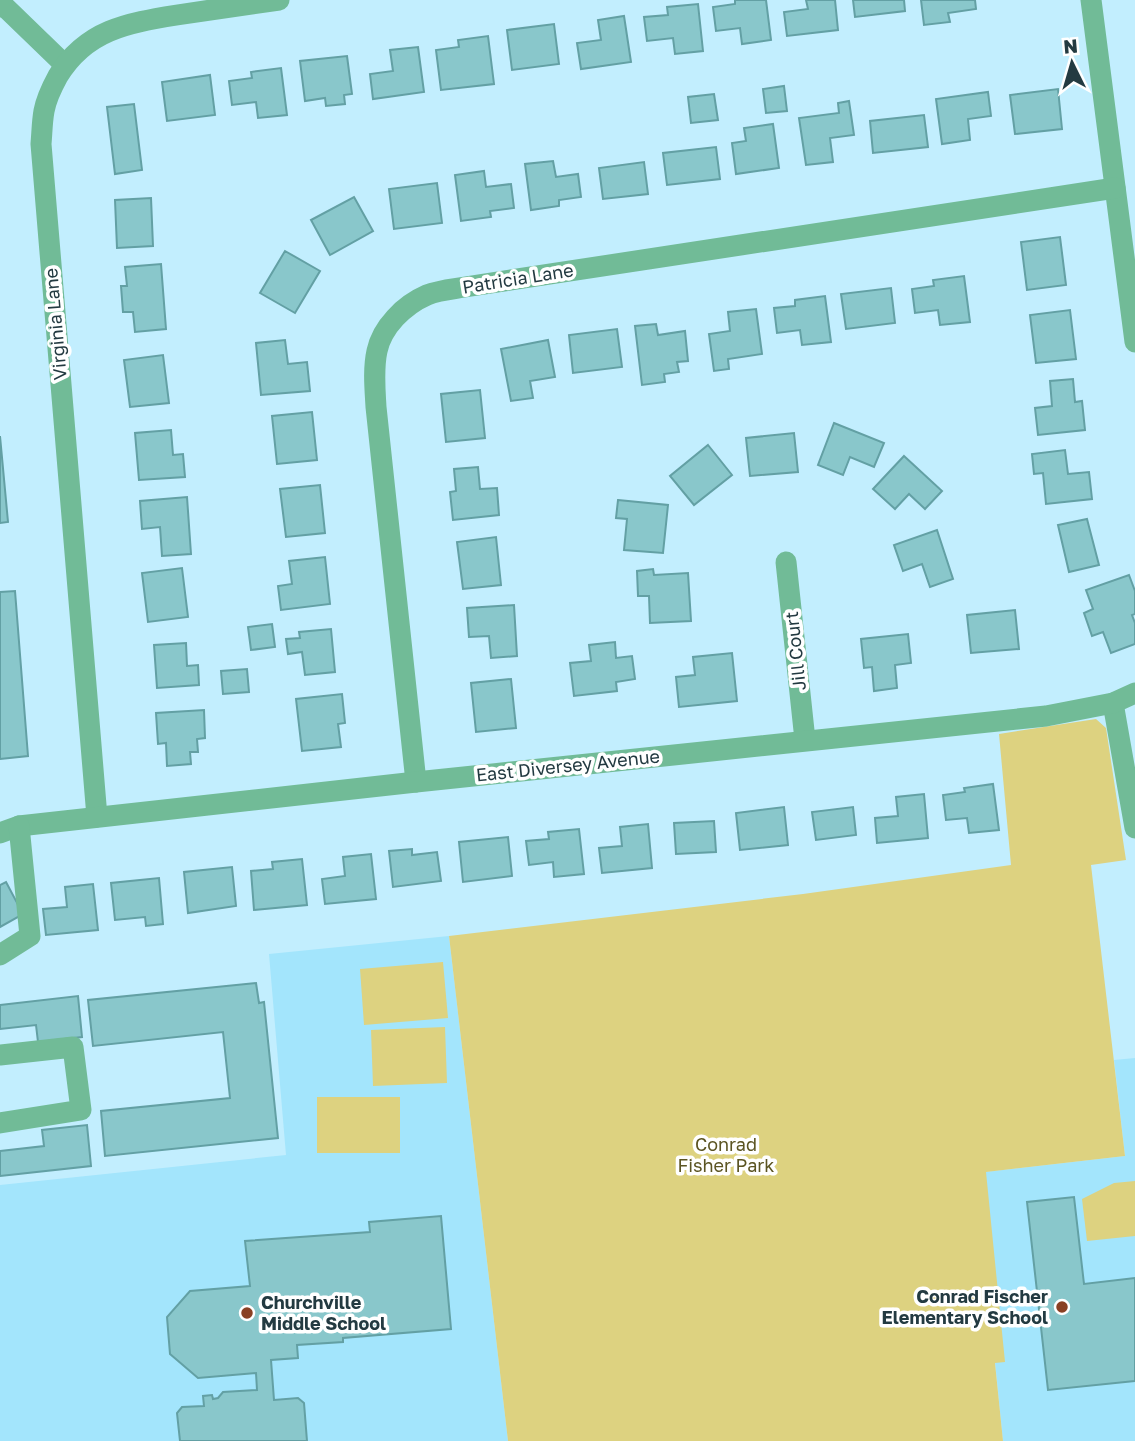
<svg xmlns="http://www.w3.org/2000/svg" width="1135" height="1441" font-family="'Golos Text',sans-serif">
<rect width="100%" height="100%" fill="#c2eefe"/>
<g fill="#a3e5fc">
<path d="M449 936 508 1441H0V1185L286 1155 269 954Z"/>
<path d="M1135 1058V1441H1003L976 1173 1125 1156 1114 1060Z"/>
</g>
<g fill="#ddd280">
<path d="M1096 719 1106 728 1126 860 1091 865 1125 1156 986 1172 1005 1362 995 1363 1003 1441H508L449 936 803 894 1011 865 999 734Z"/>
<path d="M443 962 448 1018 364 1025 360 969Z"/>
<path d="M445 1027 447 1083 373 1086 371 1030Z"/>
<rect x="317" y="1097" width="83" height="56"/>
<path d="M1135 1181V1236L1087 1241 1082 1199 1114 1183Z"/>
</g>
<g fill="#89c7cb" stroke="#63a0a4" stroke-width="2">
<path d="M735 0H766L771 40 742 44 740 28 716 31 713 7 735 4Z"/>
<path d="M806 0H835L838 30 787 36 784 12 808 9Z"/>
<path d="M853 0H904L905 11 855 17Z"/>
<path d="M921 0H975L976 9 948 13 950 22 924 25Z"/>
<path d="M698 4 703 51 675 54 673 38 647 41 644 17 668 15 667 7Z"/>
<path d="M624 16 631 62 581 69 577 43 601 40 598 20Z"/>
<path d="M554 24 559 64 512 70 507 30Z"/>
<path d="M488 36 494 84 441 90 436 50 459 47 458 40Z"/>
<path d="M418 47 424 92 373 99 370 74 393 71 390 50Z"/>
<path d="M347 56 352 94 344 95 345 104 326 106 325 98 305 101 300 61Z"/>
<path d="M281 68 287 115 258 118 256 102 232 105 229 81 252 78 251 72Z"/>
<path d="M210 75 215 115 167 121 162 82Z"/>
<path d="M784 86 787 111 766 113 763 89Z"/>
<path d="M1058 89 1062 129 1015 134 1010 95Z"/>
<path d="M988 92 991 116 968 119 970 140 942 144 936 99Z"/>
<path d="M714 94 718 120 691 123 688 97Z"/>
<path d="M849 101 854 135 830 138 833 162 806 165 799 118 839 113 838 103Z"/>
<path d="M134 104 142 170 115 174 107 107Z"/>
<path d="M924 115 928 147 873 153 870 121Z"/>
<path d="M773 124 779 168 736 174 732 143 746 141 744 128Z"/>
<path d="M716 147 720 179 667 185 663 153Z"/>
<path d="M553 161 556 177 578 174 581 197 559 200V206L531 210 525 164Z"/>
<path d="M644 162 648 194 603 199 599 168Z"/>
<path d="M484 171 486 187 511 184 514 208 490 211 491 217 461 221 455 175Z"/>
<path d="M437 183 442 223 394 229 389 189Z"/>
<path d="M354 197 373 231 330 255 311 220Z"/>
<path d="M151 198 153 246 117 248 115 200Z"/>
<path d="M1060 237 1066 285 1027 290 1021 242Z"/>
<path d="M285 251 320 271 295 313 260 293Z"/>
<path d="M161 264 166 329 135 332 133 312H123L121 286H127L125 267Z"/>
<path d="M964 276 970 322 940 325 938 310 915 313 912 289 934 286 933 280Z"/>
<path d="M891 288 895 323 846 329 841 294Z"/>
<path d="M825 296 831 342 802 345 800 330 777 333 774 308 795 306V300Z"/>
<path d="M756 309 762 354 728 359 729 369 714 371 709 334 730 331 728 312Z"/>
<path d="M1070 310 1076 359 1036 363 1030 315Z"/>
<path d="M656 324 658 335 685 331 688 361 677 362 679 372 664 374 665 382 642 385 635 326Z"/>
<path d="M617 329 622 367 573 373 569 335Z"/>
<path d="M285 340 288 364 307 362 310 391 261 395 256 343Z"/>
<path d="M548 340 555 377 530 381 533 398 511 401 501 349Z"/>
<path d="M163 355 169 403 130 407 124 360Z"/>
<path d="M1073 379 1075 402 1082 401 1085 430 1038 435 1035 408 1052 406 1050 381Z"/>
<path d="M480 390 485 438 446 442 441 394Z"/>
<path d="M312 412 317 460 277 464 272 416Z"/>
<path d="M834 423 884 443 874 467 850 457 843 475 818 465Z"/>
<path d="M171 430 173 455 183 454 185 477 139 480 135 433Z"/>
<path d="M794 433 798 472 750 476 746 438Z"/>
<path d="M0 436 8 522 0 523Z"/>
<path d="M708 445 732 475 694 505 670 476Z"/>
<path d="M1065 450 1068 474 1089 472 1092 499 1046 504 1043 473 1034 474 1032 454Z"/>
<path d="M904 456 942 491 925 509 909 494 895 509 873 489Z"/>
<path d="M478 467 480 489 497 488 499 515 453 520 450 492 456 491 454 469Z"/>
<path d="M320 485 325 533 286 537 280 489Z"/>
<path d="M187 497 191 554 162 556 160 527 142 529 140 501Z"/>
<path d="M618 500 668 505 663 553 624 550 627 519 616 518Z"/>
<path d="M1087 519 1099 565 1069 572 1058 525Z"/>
<path d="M937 530 953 579 930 587 922 564 903 571 894 545Z"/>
<path d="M496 537 501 585 463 589 457 542Z"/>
<path d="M325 557 330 604 281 610 278 586 292 584 289 561Z"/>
<path d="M182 568 188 617 148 622 142 573Z"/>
<path d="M653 569 654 575 688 573 691 621 650 623 649 596H638L637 571Z"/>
<path d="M1129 575 1135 591V614L1132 615 1135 623V644L1111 653 1103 632 1092 636 1084 613 1093 609 1086 590Z"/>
<path d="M15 591 28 756 0 759V592Z"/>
<path d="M514 605 517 656 491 658 489 636 469 637 467 608Z"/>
<path d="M1015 610 1019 649 971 653 967 615Z"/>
<path d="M272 624 275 647 251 650 248 627Z"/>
<path d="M331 629 335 672 305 675 302 652 288 654 286 639 300 638 299 632Z"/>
<path d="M908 634 911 663 895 665 897 688 874 691 872 667 864 668 861 639Z"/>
<path d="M615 642 616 658 632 656 635 679 616 682 617 691 574 696 570 663 591 661 589 645Z"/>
<path d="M186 643 187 666 198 665 199 685 157 688 154 645Z"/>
<path d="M732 653 737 701 679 707 676 677 695 675 693 657Z"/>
<path d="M247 669 249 692 223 694 221 671Z"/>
<path d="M511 679 516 728 476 732 471 683Z"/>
<path d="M342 694 345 723 338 724 341 747 302 751 296 699Z"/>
<path d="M204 710 205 738 197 739 198 752H190L191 764 167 766 166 743 158 744 156 713Z"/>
<path d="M993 784 999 830 969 833 967 818 946 820 943 795 965 792 964 788Z"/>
<path d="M924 794 928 838 877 843 875 818 898 816 896 797Z"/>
<path d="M784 807 788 845 740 850 736 813Z"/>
<path d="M853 807 856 835 816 840 812 812Z"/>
<path d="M714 821 716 852 676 854 674 823Z"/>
<path d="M648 824 652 868 602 873 599 848 622 846 620 827Z"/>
<path d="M579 829 584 874 554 877 553 862 529 865 526 841 549 839 548 832Z"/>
<path d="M508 837 512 876 463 882 459 842Z"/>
<path d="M412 849V855L437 852 441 881 393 887 389 851Z"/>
<path d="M371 854 376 899 325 904 322 879 345 876 343 857Z"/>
<path d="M302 859 307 905 254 910 251 871 273 869 272 862Z"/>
<path d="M232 867 236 906 188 913 184 872Z"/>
<path d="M159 878 163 924 146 926 145 917 115 920 111 883Z"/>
<path d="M6 882 23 914 0 927V885Z"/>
<path d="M93 884 98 930 46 935 43 909 67 907 65 887Z"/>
<path d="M256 983 259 1003 264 1002 278 1138 105 1156 101 1111 230 1098 223 1032 93 1046 88 1000Z"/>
<path d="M78 996 82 1037 38 1042 36 1025 0 1029V1005Z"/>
<path d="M87 1125 91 1166 0 1176V1151L44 1146 42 1130Z"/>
<path d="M1074 1197 1084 1284 1135 1278V1381L1048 1390 1027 1202Z"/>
<path d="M441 1216 451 1329 343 1338V1342L297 1345 298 1358 271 1360 274 1400 298 1398 304 1403 307 1441H180L177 1413 182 1407 204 1406 203 1396 212 1395 213 1399 218 1398 223 1392 257 1390 256 1373 198 1378 170 1354 167 1317 190 1291 250 1286 245 1241 370 1232 369 1222Z"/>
</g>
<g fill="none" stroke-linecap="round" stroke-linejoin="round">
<g stroke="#71bb97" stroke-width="21">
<path d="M1091 0 1135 342"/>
<path d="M0 7H5L65 65"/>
<path d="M786 562 805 740"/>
<path d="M1113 703 1135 828"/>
<path d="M416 782 376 407C375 389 373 369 377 351 382 327 404 305 427 295 439 290 453 289 465 287L1115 188"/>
<path d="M97 817 41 144C42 133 42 122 44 111 46 100 52 87 58 76 86 30 127 23 177 15 211 10 245 5 279 0"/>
<path d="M0 833 19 826 416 782 1046 716 1113 703 1135 693"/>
<path d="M0 955 30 936 19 826"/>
<path d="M0 1055 73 1047 81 1110 0 1123"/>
</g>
</g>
<g fill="#894023" stroke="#fff" stroke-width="2.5">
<circle cx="1062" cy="1307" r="7"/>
<circle cx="247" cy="1313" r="7"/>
</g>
<g text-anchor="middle" stroke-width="7" stroke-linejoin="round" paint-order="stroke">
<g font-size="18" fill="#233a41" stroke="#fff">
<text transform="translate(518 279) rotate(-9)" y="6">Patricia Lane</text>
<text transform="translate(56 324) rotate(-95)" y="6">Virginia Lane</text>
<text transform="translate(796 651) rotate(-96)" y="6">Jill Court</text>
<text transform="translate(568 766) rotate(-6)" y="6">East Diversey Avenue</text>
</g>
<g font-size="18" fill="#5b5422" stroke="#fff">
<text x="726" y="1151">Conrad<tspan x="726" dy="21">Fisher Park</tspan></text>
</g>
<g font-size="18" font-weight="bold" fill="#233a41" stroke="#fff" text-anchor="end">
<text x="1048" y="1303">Conrad Fischer<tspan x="1048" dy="21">Elementary School</tspan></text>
<text x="261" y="1309" text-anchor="start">Churchville<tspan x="261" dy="21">Middle School</tspan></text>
</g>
</g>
<g transform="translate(1072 63) rotate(355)" stroke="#ffffff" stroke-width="5" paint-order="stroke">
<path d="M0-5L12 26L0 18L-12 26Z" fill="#233a41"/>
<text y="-10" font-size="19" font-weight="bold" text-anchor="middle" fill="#233a41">N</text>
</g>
</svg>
